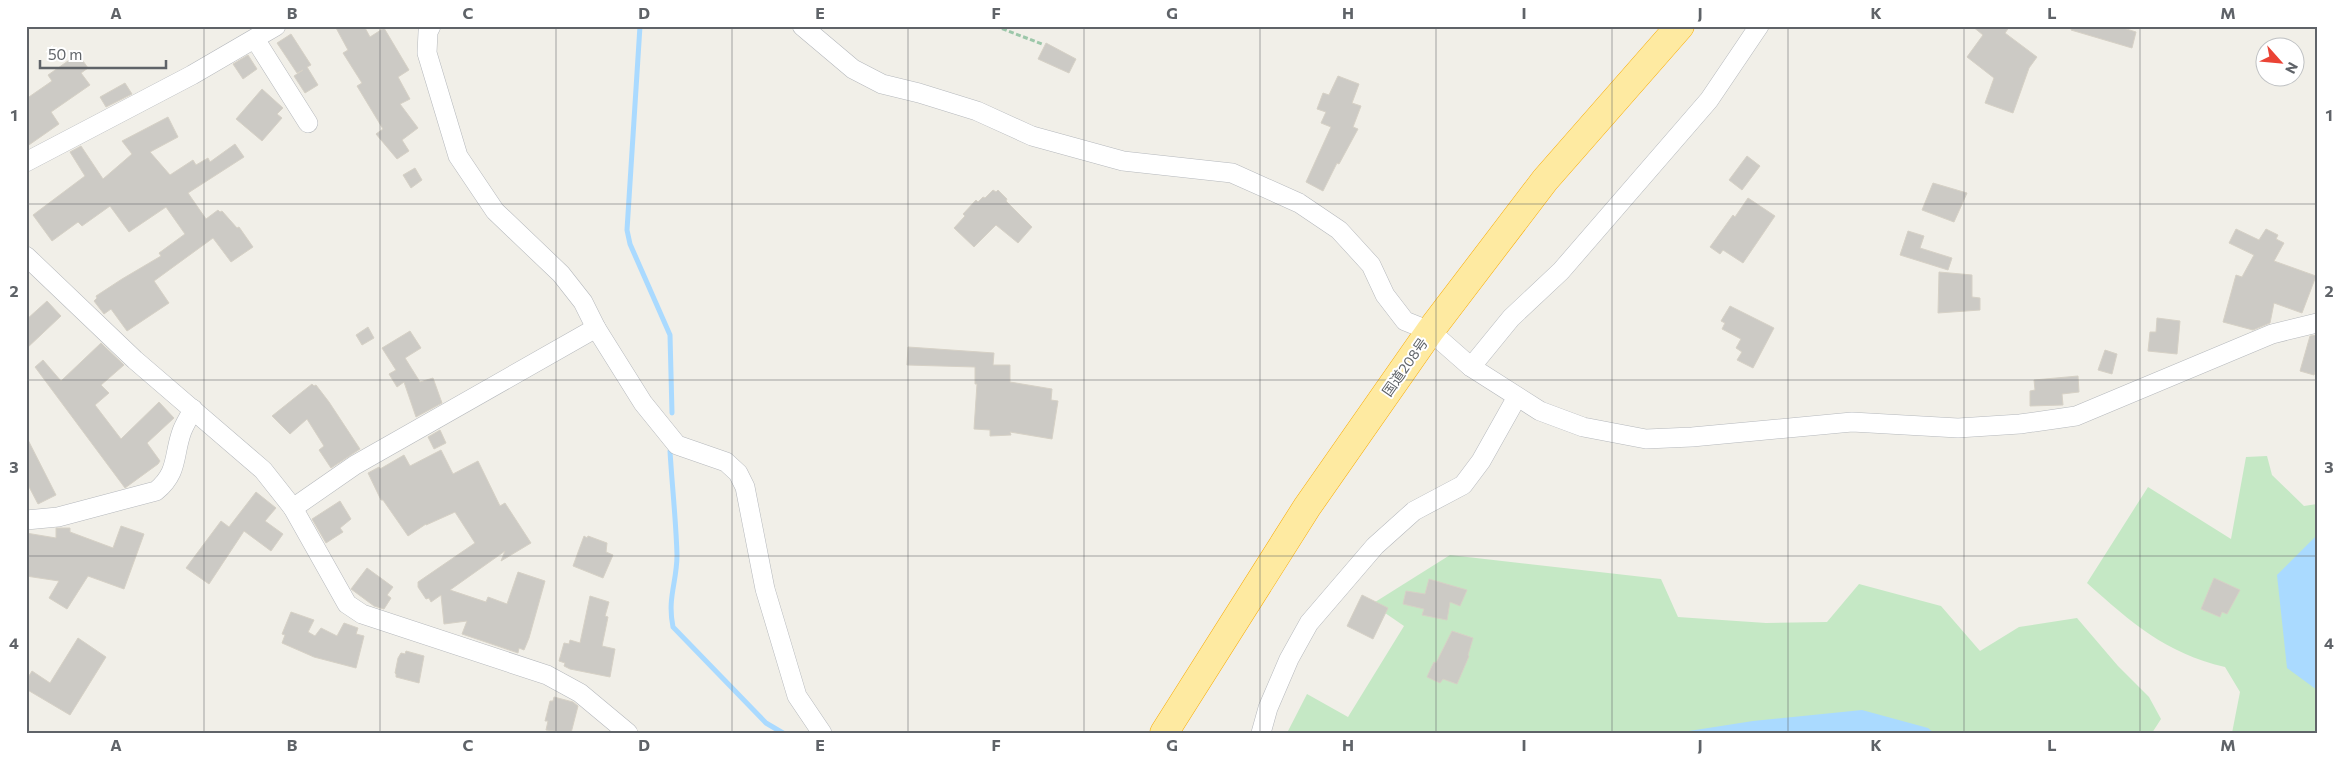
<svg xmlns="http://www.w3.org/2000/svg" width="2343" height="759" font-family="Commissioner,'Noto Sans JP',sans-serif">
<rect width="100%" height="100%" fill="#f1efe8"/>
<g fill="#c5e8c5">
<path d="M2267 456 2272 475 2304 506 2317 504V733H2232L2240 692 2225 667C2165 653 2132 623 2087 583L2148 487 2231 539 2246 457Z"/>
<path d="M1450 555 1661 579 1678 617 1766 623 1827 622 1859 584 1941 606 1980 651 2019 627 2077 618 2118 666 2149 697 2161 719 2152 733H1287L1307 694 1348 717 1404 626 1372 604Z"/>
</g>
<g fill="#aadaff">
<path d="M2317 535V690L2287 668 2277 575Z"/>
<path d="M1862 710 1928 728 1934 733H1676L1753 721Z"/>
</g>
<g fill="none" stroke-linecap="round" stroke-linejoin="round">
<g stroke="#aadaff" stroke-width="5">
<path d="M640 26 627 230 630 244 670 335 672 413"/>
<path d="M670 451C672 485 676 520 677 555 677 582 667 598 673 627L766 723 783 733"/>
</g>
</g>
<g fill="#cccac5" stroke="#d6d1c6">
<path d="M335 26H364L370 37 384 28 409 70 398 77 410 99 400 104 418 128 402 140 409 151 397 159 376 134 383 129 357 86 362 83 343 53 348 50Z"/>
<path d="M1972 26H2010L2005 33 2037 57 2029 68 2013 113 1985 103 1994 78 1967 57 1983 35Z"/>
<path d="M2072 26H2117L2136 32 2132 48 2071 30Z"/>
<path d="M291 34 311 65 307 67 318 85 305 93 294 76 303 70 297 73 277 43Z"/>
<path d="M1046 43 1076 59 1069 73 1038 59Z"/>
<path d="M78 54 88 68 81 73 90 85 51 112 59 124 26 147V99L52 81 48 75Z"/>
<path d="M248 55 257 69 243 79 233 64Z"/>
<path d="M1338 76 1359 84 1352 103 1361 106 1353 127 1358 129 1339 164 1337 163 1323 191 1306 182 1331 127 1321 123 1326 112 1317 109 1323 93 1329 95Z"/>
<path d="M125 83 132 94 106 107 100 97Z"/>
<path d="M262 89 283 108 277 114 282 118 262 141 236 119Z"/>
<path d="M168 117 178 137 150 152 170 175 193 160 196 165 208 158 210 162 235 144 244 157 188 193 206 219 218 210 220 212 222 211 237 228 239 227 253 247 231 262 213 238 154 281 169 303 127 331 111 309 104 314 94 301 97 298 96 296 122 279 161 256 159 253 185 234 166 207 129 232 110 206 82 226 78 222 52 241 33 215 85 176 70 152 81 146 103 179 132 154 122 141Z"/>
<path d="M1747 156 1760 166 1742 190 1729 180Z"/>
<path d="M415 168 422 180 411 188 403 175Z"/>
<path d="M1933 183 1967 193 1954 222 1922 210Z"/>
<path d="M993 190 996 192 998 190 1007 199 1006 201 1032 227 1018 243 996 225 974 247 954 228 965 216 963 214 976 200 978 202 983 197 985 198Z"/>
<path d="M1748 198 1775 216 1743 263 1723 250 1720 254 1710 247 1733 215 1735 217Z"/>
<path d="M2236 229 2259 240 2266 229 2278 235 2276 239 2284 243 2274 261 2316 276 2302 313 2274 303 2270 323 2253 330 2223 322 2236 275 2242 277 2254 255 2229 243Z"/>
<path d="M1908 231 1924 236 1920 248 1952 258 1948 270 1900 255Z"/>
<path d="M1939 272 1972 275V297L1980 298V310L1938 313Z"/>
<path d="M47 301 61 316 26 349V320Z"/>
<path d="M1730 306 1774 328 1753 368 1737 360 1742 352 1736 348 1741 339 1722 329 1725 323 1721 321Z"/>
<path d="M2157 318 2180 321 2177 354 2148 351 2150 332H2156Z"/>
<path d="M368 327 374 338 362 345 356 335Z"/>
<path d="M410 331 421 348 405 358 420 382 433 378 442 403 416 417 404 382 397 387 389 374 396 370 382 348Z"/>
<path d="M2317 335V365L2314 375 2300 371 2310 336Z"/>
<path d="M101 343 124 365 101 385 109 393 95 405 121 439 159 402 174 418 147 443 160 461 158 464 125 488 35 367 43 360 61 381Z"/>
<path d="M908 347 994 353 993 365H1010V382L1052 389 1051 400 1058 401 1052 439 1010 432 1011 435 990 436V430L974 429 977 384H975V367L907 365Z"/>
<path d="M2105 350 2117 354 2112 374 2098 370Z"/>
<path d="M2078 376 2079 392 2062 394 2063 405 2030 406V391L2035 390 2034 380Z"/>
<path d="M312 384 314 386 316 385 329 402 360 449 331 468 319 450 324 446 307 419 290 434 272 416Z"/>
<path d="M440 430 446 443 434 449 428 437Z"/>
<path d="M26 436 56 495 38 504 26 481Z"/>
<path d="M441 450 453 474 478 461 500 506 505 503 531 543 501 561 505 551 450 590 486 602 488 597 507 604 518 572 545 581 529 638 524 650 519 648 518 653 462 634 467 621 444 624 441 595 431 602 429 598 426 599 418 587V582L475 543 455 512 426 525V524L408 536 383 500H381L368 473 379 467 380 469 404 455 410 466Z"/>
<path d="M256 492 276 508 265 521 283 534 271 551 244 531 209 584 186 568 221 521 229 527Z"/>
<path d="M340 501 351 519 340 528 343 532 326 543 312 519Z"/>
<path d="M121 526 144 534 124 589 88 576 67 609 49 598 59 581 26 576V533L56 538V528H70V532L113 548Z"/>
<path d="M584 536 587 538 588 536 607 543 606 552 613 555 603 578 573 566Z"/>
<path d="M367 568 393 587 387 595 391 598 384 609 374 606 351 589Z"/>
<path d="M2214 578 2240 590 2227 614 2222 612 2220 617 2201 609Z"/>
<path d="M1429 579 1467 590 1460 606 1450 602 1447 620 1422 615 1424 609 1403 604 1406 591 1425 594Z"/>
<path d="M1362 595 1388 608 1373 639 1347 626Z"/>
<path d="M590 596 609 602 605 616 608 617 602 646 615 649 610 677 570 669 564 666 565 663 559 661 564 643 569 644 570 640 580 643Z"/>
<path d="M291 612 314 620 308 632 315 636 321 628 337 636 344 623 358 628 356 634 364 636 356 668 314 657 282 643 285 635 282 634Z"/>
<path d="M1452 631 1473 638 1468 655 1469 656 1457 684 1443 679 1440 683 1427 677 1432 666 1434 662 1436 663Z"/>
<path d="M78 638 106 657 70 715 26 689V681L32 671 50 683Z"/>
<path d="M406 651 424 656 419 683 396 677V674L395 673 398 658 401 653 405 654Z"/>
<path d="M554 697 573 702 578 706 571 733 546 730 548 721H545L550 701H553Z"/>
</g>
<g fill="none" stroke-linecap="round" stroke-linejoin="round">
<defs>
<g id="minor">
<path d="M431 26 428 32 427 53 458 156 495 211 561 274 583 302 596 328 643 403 677 445 726 462 738 473 745 487 765 589 797 696 822 733"/>
<path d="M802 26 853 69 882 84 919 93 977 111 1032 136 1123 161 1232 173 1299 203 1339 230 1371 265 1385 295 1405 321 1430 331 1471 367 1540 411 1583 427 1646 439 1692 437 1852 422 1958 428 2020 424 2076 416 2272 334 2317 323"/>
<path d="M255 39 308 123"/>
<path d="M26 162 192 75 276 26"/>
<path d="M26 256 135 360 263 470 293 508 347 604 362 614 547 675 580 693 628 733"/>
<path d="M1471 367 1511 318 1561 271 1709 100 1759 26"/>
<path d="M293 508 355 465 596 328"/>
<path d="M26 520 58 517 156 491C179 472 173 455 182 431 185 423 190 416 193 409"/>
<path d="M1261 733 1268 708 1289 659 1309 623 1375 546 1414 511 1463 485 1481 461 1517 397"/>
</g>
<path id="trunk" d="M1164 733 1307 507 1430 331 1545 180 1680 26"/>
</defs>
<use href="#minor" stroke="#b5b8bc" stroke-width="20"/>
<use href="#trunk" stroke="#f9ab00" stroke-width="29"/>
<path stroke="#9cc7a9" stroke-width="3" stroke-dasharray="5 2.5" stroke-linecap="butt" d="M995 26 1042 44"/>
<use href="#minor" stroke="#fff" stroke-width="19"/>
<use href="#trunk" stroke="#feeaa1" stroke-width="28"/>
</g>
<path fill="none" stroke="#5f6368" stroke-width="1" stroke-opacity="0.55" d="M204 26V733M380 26V733M556 26V733M732 26V733M908 26V733M1084 26V733M1260 26V733M1436 26V733M1612 26V733M1788 26V733M1964 26V733M2140 26V733M26 204H2317M26 380H2317M26 556H2317"/>
<g text-anchor="middle" stroke-width="4" stroke-linejoin="round" paint-order="stroke">
<g font-size="14" fill="#5f6368" stroke="#fff">
<text transform="translate(1405 367) rotate(-55)" y="5">国道208号</text>
</g>
</g>
<rect width="2343" height="759" fill="none" stroke="#ffffff" stroke-width="55"/>
<g transform="translate(2280 62) rotate(117)"><circle r="24" fill="#ffffff" stroke="#bfc1c3"/>
<path d="M0-4L9 19L0 12L-9 19Z" fill="#ea4335"/>
<text y="-8" font-size="14" font-weight="bold" text-anchor="middle" fill="#5f6368">N</text>
</g>
<path d="M40 60v8h126v-8" fill="none" stroke="#5f6368" stroke-width="2.5"/>
<text x="48" y="60" font-size="15" fill="#5f6368" stroke="#ffffff" stroke-width="4" paint-order="stroke">50 m</text>
<rect x="28" y="28" width="2288" height="704" fill="none" stroke="#5f6368" stroke-width="2"/>
<g font-size="16" text-anchor="middle" font-weight="bold" fill="#5f6368">
<text x="116" y="19">A</text>
<text x="292" y="19">B</text>
<text x="468" y="19">C</text>
<text x="644" y="19">D</text>
<text x="820" y="19">E</text>
<text x="996" y="19">F</text>
<text x="1172" y="19">G</text>
<text x="1348" y="19">H</text>
<text x="1524" y="19">I</text>
<text x="1700" y="19">J</text>
<text x="1876" y="19">K</text>
<text x="2052" y="19">L</text>
<text x="2228" y="19">M</text>
<text x="14" y="121">1</text>
<text x="2329" y="121">1</text>
<text x="14" y="297">2</text>
<text x="2329" y="297">2</text>
<text x="14" y="473">3</text>
<text x="2329" y="473">3</text>
<text x="14" y="649">4</text>
<text x="2329" y="649">4</text>
<text x="116" y="751">A</text>
<text x="292" y="751">B</text>
<text x="468" y="751">C</text>
<text x="644" y="751">D</text>
<text x="820" y="751">E</text>
<text x="996" y="751">F</text>
<text x="1172" y="751">G</text>
<text x="1348" y="751">H</text>
<text x="1524" y="751">I</text>
<text x="1700" y="751">J</text>
<text x="1876" y="751">K</text>
<text x="2052" y="751">L</text>
<text x="2228" y="751">M</text>
</g>
</svg>
